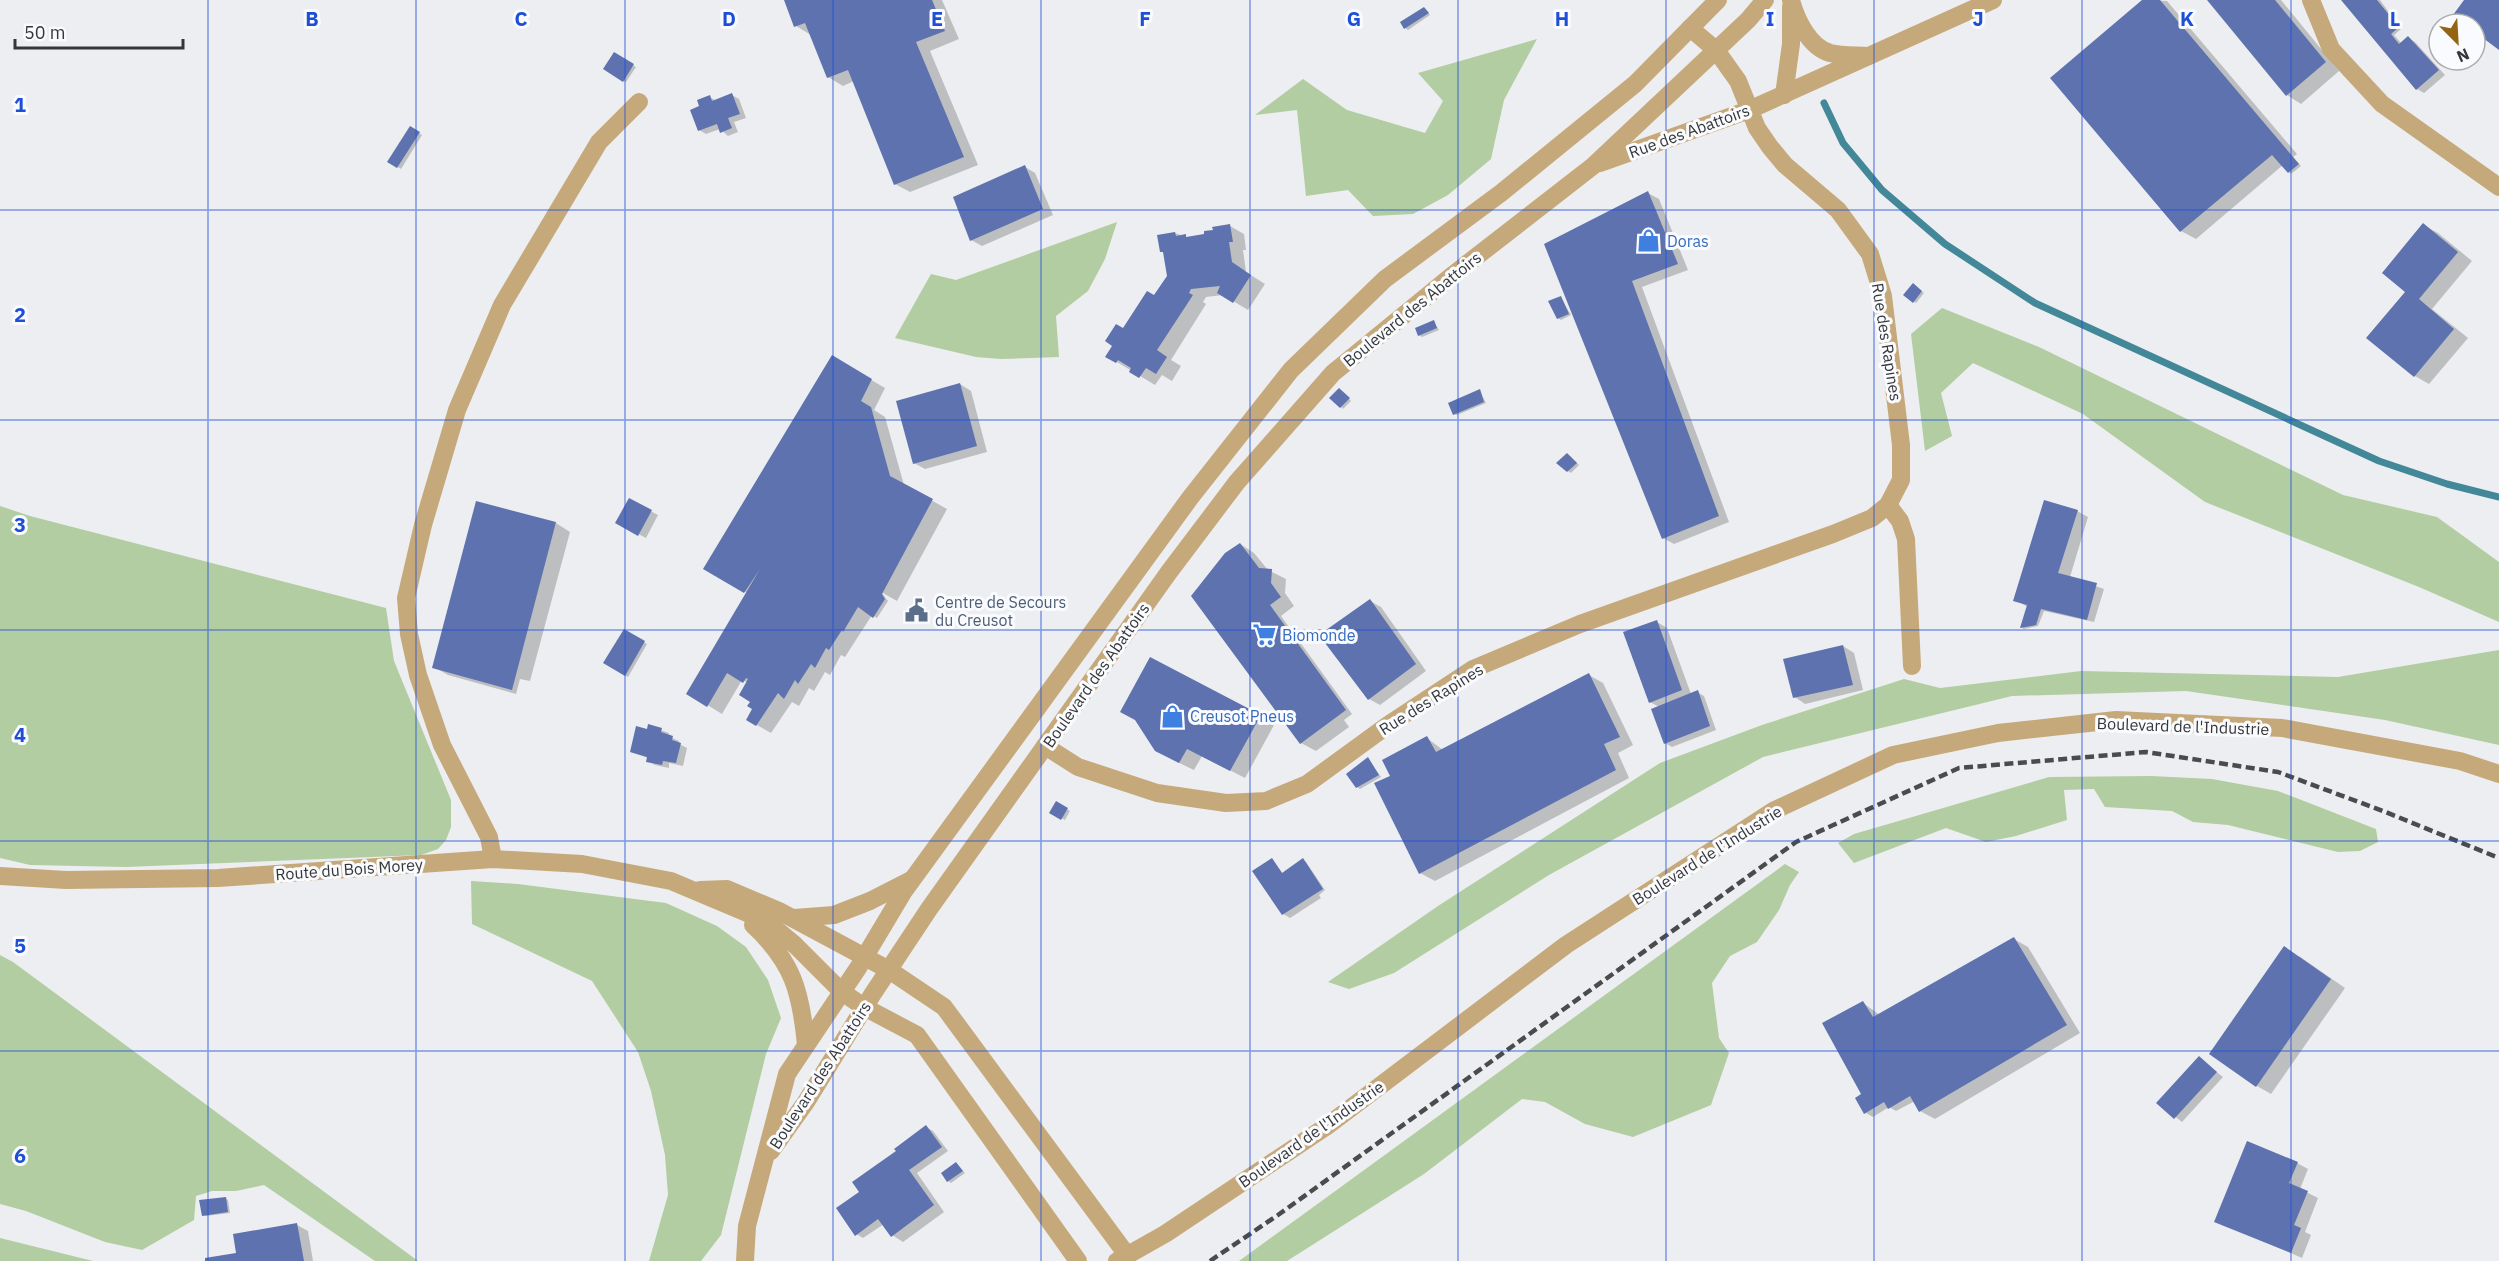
<svg xmlns="http://www.w3.org/2000/svg" width="2499" height="1261" font-family="'IBM Plex Sans',sans-serif">
<rect width="100%" height="100%" fill="#edeef1"/>
<g fill="#b2cda1">
<path d="M1537 39 1504 100 1491 159 1448 195 1413 214 1373 216 1348 190 1306 196 1297 110 1255 115 1303 79 1347 110 1425 133 1443 101 1418 73Z"/>
<path d="M1117 222 1105 259 1088 291 1056 316 1059 357 1001 359 976 357 895 338 931 274 956 280Z"/>
<path d="M1942 308 2039 347 2343 495 2437 517 2499 562V622L2419 587 2205 502 2083 414 1973 363 1941 393 1952 436 1925 451 1911 334Z"/>
<path d="M0 506 30 516 386 608 394 661 451 800V827L446 840 438 849 421 855 126 867 30 865 0 858Z"/>
<path d="M2499 650V745L2385 720 2186 691 2012 696 1763 757 1549 875 1394 973 1349 989 1328 982 1438 906 1660 763 1762 725 1904 679 1940 688 2081 671 2338 677Z"/>
<path d="M2151 776 2212 779 2278 791 2376 829 2378 842 2360 851 2338 852 2228 825 2193 822 2172 811 2105 807 2094 789 2064 790 2067 820 2016 836 1986 842 1946 828 1854 863 1838 843 1854 834 2049 777Z"/>
<path d="M1785 864 1799 872 1790 885 1779 910 1757 942 1730 956 1712 983 1719 1038 1729 1053 1711 1105 1633 1137 1585 1124 1545 1102 1522 1099 1424 1174 1287 1261H1239Z"/>
<path d="M471 881 518 884 666 903 717 926 746 947 768 980 781 1018 766 1054 721 1235 701 1261H649L668 1195 665 1155 651 1091 638 1052 592 981 472 924Z"/>
<path d="M0 955 13 962 418 1261H375L264 1185 236 1191H212L196 1196 194 1220 142 1250 105 1242 26 1211 0 1204Z"/>
<path d="M0 1238 93 1261H0Z"/>
</g>
<g fill="#0003">
<path d="M785 0H942L959 39 930 51 978 165 910 192 895 184 854 81 843 86 828 77 811 35 796 26Z"/>
<path d="M2145 0 2167 1 2297 154 2293 157 2301 166 2291 174 2283 165 2196 239 2181 231 2052 79Z"/>
<path d="M2208 0H2281L2339 71 2301 104 2287 95Z"/>
<path d="M2343 0H2380L2401 29 2394 35 2402 44 2408 38 2415 42 2445 75 2424 93 2417 89Z"/>
<path d="M1424 8 1430 15 1408 30 1405 28Z"/>
<path d="M615 54 636 67 626 82 605 69Z"/>
<path d="M732 95 739 99 746 118 734 122 738 132 728 136 720 129 706 134 699 130 701 107 709 97 717 101Z"/>
<path d="M410 128 422 135 401 169 389 162Z"/>
<path d="M1025 167 1035 173 1053 215 982 246 971 240Z"/>
<path d="M1648 193 1659 199 1688 270 1642 287 1729 522 1674 544 1663 538 1546 245Z"/>
<path d="M2423 225 2438 233 2472 261 2432 309 2468 338 2429 384 2415 376 2407 292Z"/>
<path d="M1230 226 1244 234 1246 250H1243L1246 272 1265 284 1248 310 1223 295 1206 297 1203 302 1206 304 1171 360 1181 366 1172 381 1162 375 1155 385 1107 356 1124 330 1154 297 1168 277 1165 253 1162 252 1175 233 1189 238 1206 235Z"/>
<path d="M1916 287 1924 293 1916 303 1913 301Z"/>
<path d="M1561 298 1571 315 1561 320 1558 318Z"/>
<path d="M1434 322 1439 330 1422 337 1419 335Z"/>
<path d="M832 357 885 388 874 410 885 417 904 485 947 509 897 601 881 592 888 601 877 618 872 615 845 657 841 655 830 675 825 672 814 691 809 688 799 706 792 702 771 733 748 720 754 709 748 683 742 680 722 714 688 693 747 593 705 569Z"/>
<path d="M960 384 971 391 987 452 925 469 914 463Z"/>
<path d="M1342 391 1351 401 1343 409 1341 407Z"/>
<path d="M1480 391 1486 403 1457 415 1454 414Z"/>
<path d="M1570 456 1579 465 1571 473 1568 471Z"/>
<path d="M630 500 658 515 646 538 617 523Z"/>
<path d="M2077 511 2088 517 2070 577 2104 589 2094 622 2044 611 2038 626 2024 629 2022 628 2028 607 2015 600Z"/>
<path d="M556 523 570 532 530 681 520 679 516 694 448 675 434 667Z"/>
<path d="M1240 544 1254 553 1268 570 1286 579 1285 593 1294 606 1281 616 1352 714 1344 720 1349 727 1316 751 1301 743Z"/>
<path d="M1370 601 1381 607 1426 671 1380 705 1369 699Z"/>
<path d="M1657 622 1667 628 1691 694 1697 692 1704 696 1716 730 1672 747 1665 743 1659 707 1650 702Z"/>
<path d="M624 631 647 644 628 677 605 663Z"/>
<path d="M1843 646 1854 653 1863 690 1805 704 1795 697Z"/>
<path d="M1151 659 1274 725 1245 778 1202 756 1194 770 1171 759Z"/>
<path d="M1589 675 1603 683 1633 745 1618 753 1629 778 1435 881 1420 873 1392 776 1427 738 1443 750Z"/>
<path d="M649 726 669 733 668 736 679 741V744L687 748 683 766 669 763V768L655 765 648 761V758L631 752 648 731Z"/>
<path d="M1368 759 1381 777 1360 789 1357 787Z"/>
<path d="M1056 803 1070 811 1065 820 1051 812Z"/>
<path d="M1272 859 1283 874 1303 860 1306 862 1325 890 1319 895 1321 898 1290 918 1283 914 1254 872Z"/>
<path d="M2014 939 2028 947 2080 1033 1935 1119 1920 1111 1915 1101 1896 1111 1889 1107 1873 1117 1866 1113 1863 1095V1003L1880 1015Z"/>
<path d="M2299 956 2345 988 2271 1094 2257 1086Z"/>
<path d="M2199 1058 2223 1077 2182 1122 2158 1103Z"/>
<path d="M926 1127 933 1131 948 1151 917 1173 944 1212 903 1242 892 1235 884 1224 863 1238 856 1234 864 1197 898 1151Z"/>
<path d="M2297 1163 2308 1169 2300 1189 2318 1198 2305 1232 2311 1235 2302 1258 2216 1221Z"/>
<path d="M956 1164 965 1173 951 1183 948 1181Z"/>
<path d="M225 1198 228 1200 230 1213 206 1216 203 1215Z"/>
<path d="M297 1225 308 1231 313 1261H207L238 1254Z"/>
</g>
<g fill="none" stroke-linecap="round" stroke-linejoin="round">
<path stroke="#428898" stroke-width="7" d="M1824 103 1843 143 1882 190 1945 244 2035 303 2379 461 2447 484 2499 497"/>
</g>
<g fill="#5d72ae">
<path d="M784 0H932L945 31 916 42 964 157 894 185 848 70 827 78 805 23 794 27Z"/>
<path d="M2142 0H2160L2299 164 2288 173 2272 155 2180 232 2050 78Z"/>
<path d="M2207 0H2275L2326 62 2286 96Z"/>
<path d="M2341 0H2377L2399 27 2391 34 2399 44 2408 36 2439 70 2416 90Z"/>
<path d="M2464 0H2499V50L2475 32V24H2465L2453 15Z"/>
<path d="M1424 7 1429 13 1404 29 1400 22Z"/>
<path d="M614 52 634 64 623 82 603 69Z"/>
<path d="M732 93 740 114 728 118 732 128 720 133 717 124 698 131 690 110 699 106 697 100 710 95 712 101Z"/>
<path d="M410 126 420 132 397 168 387 162Z"/>
<path d="M1025 165 1043 209 970 241 953 197Z"/>
<path d="M1648 191 1678 264 1632 281 1719 516 1662 539 1544 244Z"/>
<path d="M2423 223 2458 252 2419 299 2454 329 2414 377 2366 338 2405 292 2382 273Z"/>
<path d="M1230 224 1233 242H1229L1232 262 1251 275 1233 303 1217 293 1220 286 1191 289 1189 293 1193 295 1157 350 1167 357 1156 374 1146 368 1139 378 1129 372 1131 368 1118 360 1116 363 1105 357 1112 346 1105 341 1116 324 1123 328 1147 291 1154 295 1167 276 1163 252H1160L1157 235 1175 232 1176 236 1186 234V237L1204 234V231L1213 230 1212 227Z"/>
<path d="M1913 283 1922 291 1913 303 1903 295Z"/>
<path d="M1561 296 1569 314 1557 319 1548 301Z"/>
<path d="M1434 320 1437 328 1418 336 1415 328Z"/>
<path d="M832 355 872 379 861 401 871 407 890 476 933 499 882 594 885 599 873 618 858 607 843 632 842 630 829 650 826 648 815 668 811 664 798 684 795 680 784 699 778 693 756 726 746 720 752 709 747 706 750 702 739 695 748 679 746 678 743 683 727 673 707 707 686 694 760 569 744 593 703 569Z"/>
<path d="M960 383 977 446 913 464 896 401Z"/>
<path d="M1339 388 1350 398 1340 408 1329 398Z"/>
<path d="M1480 389 1484 402 1453 415 1448 403Z"/>
<path d="M1567 453 1577 463 1567 472 1556 463Z"/>
<path d="M629 498 652 510 638 536 615 523Z"/>
<path d="M2044 500 2078 510 2058 573 2097 583 2087 620 2041 609 2036 625 2020 628 2027 605 2013 601Z"/>
<path d="M476 501 556 522 512 690 432 668Z"/>
<path d="M1240 543 1259 568 1272 569 1271 583 1281 597 1270 605 1346 710 1300 744 1191 596 1225 553Z"/>
<path d="M1370 599 1416 664 1368 700 1319 635Z"/>
<path d="M1657 620 1682 690 1649 703 1623 632Z"/>
<path d="M624 629 645 641 625 676 603 663Z"/>
<path d="M1843 645 1853 685 1793 698 1783 659Z"/>
<path d="M1150 657 1261 715 1230 771 1187 749 1179 763 1155 751 1135 720 1120 712Z"/>
<path d="M1589 673 1620 737 1604 744 1616 770 1419 874 1374 783 1390 776 1382 760 1427 736 1436 752Z"/>
<path d="M1698 690 1710 726 1664 744 1651 709Z"/>
<path d="M648 724 662 728 661 732 673 736 672 740 681 743 676 763 663 761 662 765 646 762 647 757 630 752 636 726 647 729Z"/>
<path d="M1368 757 1379 775 1356 788 1346 774Z"/>
<path d="M1056 801 1068 808 1061 820 1049 813Z"/>
<path d="M1272 858 1282 873 1303 858 1323 889 1282 915 1252 871Z"/>
<path d="M2014 937 2067 1025 1919 1112 1910 1096 1888 1109 1884 1102 1864 1114 1855 1098 1861 1094 1822 1023 1863 1001 1873 1017Z"/>
<path d="M2284 946 2331 979 2256 1087 2209 1054Z"/>
<path d="M2199 1056 2217 1072 2174 1119 2156 1103Z"/>
<path d="M926 1125 942 1147 909 1170 934 1205 891 1237 878 1219 855 1236 836 1208 859 1192 852 1182 896 1151 894 1149Z"/>
<path d="M2247 1141 2298 1162 2289 1183 2308 1191 2294 1225 2301 1228 2291 1253 2214 1222Z"/>
<path d="M956 1162 963 1171 947 1182 941 1173Z"/>
<path d="M226 1197 228 1212 202 1216 199 1200Z"/>
<path d="M297 1223 304 1261H205V1258L236 1253 233 1234Z"/>
</g>
<g fill="none" stroke-linecap="round" stroke-linejoin="round">
<g stroke="#c6a97b" stroke-width="18">
<path d="M1791 0C1796 19 1809 47 1830 53 1842 56 1857 55 1869 56"/>
<path d="M2311 0 2331 49 2382 104 2499 187"/>
<path d="M1784 95 1791 44V7"/>
<path d="M1600 163 1749 110 1993 0"/>
<path d="M1888 505 1900 521 1906 539 1912 666"/>
<path d="M1045 746 1078 767 1157 793 1226 803 1266 801 1307 784 1388 725 1473 669 1580 624 1833 534 1872 518 1888 505 1901 480V445L1883 296 1870 254 1838 210 1785 165 1770 147 1757 128 1738 81 1728 67 1716 50 1690 28"/>
<path d="M493 859 489 837 442 745 418 675 409 634 406 598 423 525 457 410 502 305 599 142 639 102"/>
<path d="M0 876 66 880 218 878 493 859 582 864 671 881 766 921 795 945 842 992 864 1007 917 1035 1078 1261"/>
<path d="M700 890 727 889 779 911 889 970 944 1007 1127 1255"/>
<path d="M794 918 834 915 870 901 911 880"/>
<path d="M753 925C793 962 801 992 806 1045"/>
<path d="M771 1151 806 1102 872 995 929 909 1169 572 1237 482 1333 373 1454 274 1593 166 1748 20 1765 0"/>
<path d="M745 1261 747 1226 787 1074 858 968 904 891 1190 498 1291 370 1385 279 1501 193 1635 84 1718 0"/>
<path d="M1117 1261 1165 1234 1327 1126 1566 945 1773 811 1893 755 1998 733 2116 720 2282 728 2460 761 2499 774"/>
</g>
<path stroke="#4a4b4d" stroke-width="4.5" stroke-dasharray="9 4.5" stroke-linecap="butt" d="M1210 1261 1278 1215 1796 842 1959 768 2146 752 2278 772 2383 811 2499 858"/>
</g>
<path fill="none" stroke="#1d4ed8" stroke-width="1.5" stroke-opacity="0.55" d="M208 0V1261M416 0V1261M625 0V1261M833 0V1261M1041 0V1261M1250 0V1261M1458 0V1261M1666 0V1261M1874 0V1261M2082 0V1261M2291 0V1261M0 210H2499M0 420H2499M0 630H2499M0 841H2499M0 1051H2499"/>
<defs>
<symbol id="shop-bare" viewBox="-9 -9 18 18"><path d="M-5-2.5h2.3a2.7 3.5 0 0 1 5.4 0H5L5.5 6h-11ZM-1.5-2.5h3a1.5 2.3 0 0 0-3 0Z" fill="#3f7fe0" stroke="#fafbfe" stroke-width="2.5" paint-order="stroke"/></symbol>
<symbol id="civic-bare" viewBox="-9 -9 18 18"><path d="M-.6-6.5H3V-4.5H.6V-3L4-1V1h2V6H-6V1h2V-1L-.6-3ZM-1.2 2.5V6h2.4V2.5Z" fill="#5c6f8a" stroke="#fafbfe" stroke-width="2.5" paint-order="stroke"/></symbol>
<symbol id="supermarket-bare" viewBox="-9 -9 18 18"><path d="M-6-5.5h2.5l.6 2H6L4.5 2H-2.5L-4.4-4H-6ZM-1.5 3.2a1.3 1.3 0 1 0 .1 0ZM3 3.2a1.3 1.3 0 1 0 .1 0Z" fill="#3f7fe0" stroke="#fafbfe" stroke-width="2.5" paint-order="stroke"/></symbol>
</defs>
<g fill-rule="evenodd">
<use href="#shop-bare" x="1632" y="224" width="33" height="33"/>
<use href="#civic-bare" x="900" y="594" width="33" height="33"/>
<use href="#supermarket-bare" x="1248" y="618" width="33" height="33"/>
<use href="#shop-bare" x="1156" y="700" width="33" height="33"/>
</g>
<g text-anchor="middle" stroke-width="6" stroke-linejoin="round" paint-order="stroke">
<g font-size="16" fill="#353637" stroke="#fafbfe">
<text transform="translate(1689 131) rotate(-20)" y="6">Rue des Abattoirs</text>
<text transform="translate(1412 309) rotate(-39)" y="6">Boulevard des Abattoirs</text>
<text transform="translate(1887 342) rotate(81)" y="6">Rue des Rapines</text>
<text transform="translate(1096 675) rotate(-55)" y="6">Boulevard des Abattoirs</text>
<text transform="translate(1431 699) rotate(-32)" y="6">Rue des Rapines</text>
<text transform="translate(2183 726) rotate(2)" y="6">Boulevard de l'Industrie</text>
<text transform="translate(1707 855) rotate(-32)" y="6">Boulevard de l'Industrie</text>
<text transform="translate(349 869) rotate(-4)" y="6">Route du Bois Morey</text>
<text transform="translate(820 1075) rotate(-57)" y="6">Boulevard des Abattoirs</text>
<text transform="translate(1311 1134) rotate(-35)" y="6">Boulevard de l'Industrie</text>
</g>
<g font-size="16" fill="#366cbe" stroke="#fafbfe" text-anchor="start">
<text x="1667" y="247">Doras</text>
<text x="1282" y="641">Biomonde</text>
<text x="1190" y="722">Creusot Pneus</text>
</g>
<g font-size="16" fill="#4e5e75" stroke="#fafbfe" text-anchor="start">
<text x="935" y="608">Centre de Secours<tspan x="935" dy="18">du Creusot</tspan></text>
</g>
</g>
<g font-size="20" text-anchor="middle" font-weight="bold" fill="#1d4ed8" stroke="#fafbfe" stroke-width="6" stroke-linejoin="round" paint-order="stroke">
<text x="312" y="26">B</text>
<text x="521" y="26">C</text>
<text x="729" y="26">D</text>
<text x="937" y="26">E</text>
<text x="1145" y="26">F</text>
<text x="1354" y="26">G</text>
<text x="1562" y="26">H</text>
<text x="1770" y="26">I</text>
<text x="1978" y="26">J</text>
<text x="2187" y="26">K</text>
<text x="2395" y="26">L</text>
<text x="20" y="112">1</text>
<text x="20" y="322">2</text>
<text x="20" y="532">3</text>
<text x="20" y="742">4</text>
<text x="20" y="953">5</text>
<text x="20" y="1163">6</text>
</g>
<g transform="translate(2457 42) rotate(156)"><circle r="28" fill="#fafbfe" stroke="#abacae" stroke-width="1.5"/>
<path d="M0-4.5L10 22L0 15L-10 22Z" fill="#936411"/>
<text y="-9" font-size="16" font-weight="bold" text-anchor="middle" fill="#353637">N</text>
</g>
<path d="M15 39v9h168v-9" fill="none" stroke="#353637" stroke-width="3"/>
<text x="24" y="39" font-size="18" fill="#353637" stroke="#fafbfe" stroke-width="4.5" paint-order="stroke">50 m</text>
</svg>
